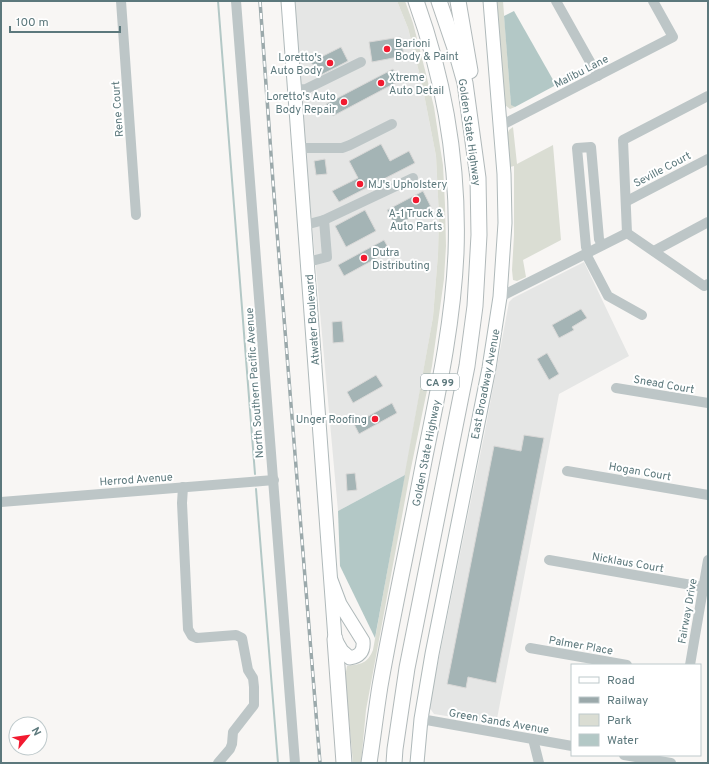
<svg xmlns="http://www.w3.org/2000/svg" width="709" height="764" font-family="Overpass,sans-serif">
<rect width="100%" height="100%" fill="#f8f6f4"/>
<g fill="#e5e6e5">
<path d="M294 1H397L408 28 422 84 436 156 439 217 438 254 433 317 405 475 338 511 308 180Z"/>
<path d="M584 262 629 356 559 394 496 724 434 714 429 707 485 431 509 302 513 298Z"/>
</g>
<g fill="#daddd3">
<path d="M397 1H405L413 23 425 70 434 107 439 140 443 165 445 205 446 246 444 279 432 366 410 473 366 710 361 763H353L345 677 347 666C361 664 367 664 373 650L433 317 438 254 439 217 436 156 422 84 408 28Z"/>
<path d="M497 1H503L511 104 515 107 510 109 505 105Z"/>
<path d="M513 127 517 164 553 145 561 240 523 260 526 277 517 281 513 280 512 270 514 235V166L510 167 507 135 509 130Z"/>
</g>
<g fill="#b3c8c6">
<path d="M514 11 556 85 515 107 511 105 504 16Z"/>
<path d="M405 475 375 638 340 566 338 511Z"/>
</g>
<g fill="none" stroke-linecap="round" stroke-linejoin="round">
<g stroke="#b3c8c6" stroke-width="2">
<path d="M218 1 255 474"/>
<path d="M256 489 278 763"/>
</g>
</g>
<g fill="#a4b4b5" stroke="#d9d8d7">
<path d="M401 37 404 56 372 62 369 42Z"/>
<path d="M341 47 348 61 319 76 311 62Z"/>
<path d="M393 69 399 81 333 116 326 104Z"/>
<path d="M381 144 390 161 409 151 415 163 339 202 332 191 358 178 349 161Z"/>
<path d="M325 159 327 174 316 175 314 161Z"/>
<path d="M423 191 431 207 395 226 387 210Z"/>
<path d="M365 210 376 231 346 247 335 226Z"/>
<path d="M384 240 390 251 344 276 338 265Z"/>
<path d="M581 309 587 318 572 327 574 330 559 338 552 325Z"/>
<path d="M342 321 344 342 333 343 332 322Z"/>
<path d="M547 353 559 374 549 380 537 359Z"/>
<path d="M376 375 383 386 353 403 347 392Z"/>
<path d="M392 403 397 413 359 434 354 424Z"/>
<path d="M524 435 544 438 496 683 468 677 466 688 447 684 494 446 521 451Z"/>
<path d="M355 473 357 490 347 491 346 474Z"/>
</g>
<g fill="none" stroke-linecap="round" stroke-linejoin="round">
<defs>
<g id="major">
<path d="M288 1 335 639 342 651 350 658C360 656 364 651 363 641L340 604 331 580"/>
<path d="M417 763 421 719 432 654 489 368 500 297 505 223 504 174 490 1"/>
</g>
<g id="highway">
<path d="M458 1 470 71"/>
<path d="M335 639 344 763"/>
<path d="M369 763C373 737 376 711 380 686 393 611 410 536 424 461 438 392 453 323 456 253 459 167 445 82 416 1"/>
<path d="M394 763 395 749 407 668 467 366 475 306 479 235 478 178 465 83 456 51 439 1"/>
</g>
</defs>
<use href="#major" stroke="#afb9ba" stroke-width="15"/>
<use href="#highway" stroke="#b1b9ba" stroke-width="17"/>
<g stroke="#bdc6c7" stroke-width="10">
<path d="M121 1 136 215"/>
<path d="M236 1 295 763"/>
<path d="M556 1 598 76"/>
<path d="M294 90 306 89 361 62"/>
<path d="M500 126 673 37 653 1"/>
<path d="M299 148H342L350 145 392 124"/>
<path d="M627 201 708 159"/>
<path d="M305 225 324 220 413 178"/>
<path d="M627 233 623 140 708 96"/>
<path d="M627 233 704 286 708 284"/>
<path d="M654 251 708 222"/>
<path d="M588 253 586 247 577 148 591 147 599 239 602 245"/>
<path d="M586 254 608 296 642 315"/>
<path d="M308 262 327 257 324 220"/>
<path d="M500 297 627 233"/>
<path d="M616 388 708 403"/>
<path d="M567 471 708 495"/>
<path d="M183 487 182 503 188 629 192 636 197 638 236 635 242 638 248 670 253 678 254 687V705L233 732 232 744 230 749 218 763"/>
<path d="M1 502 274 480"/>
<path d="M549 560 703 587"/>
<path d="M530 648 627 665"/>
<path d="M690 665 708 560"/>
<path d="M421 719 572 746"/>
<path d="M533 739 539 763"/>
<path d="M624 755 671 763"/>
</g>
<use href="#major" stroke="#fff" stroke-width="13"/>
<use href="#highway" stroke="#fff" stroke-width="15"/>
<defs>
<path id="rail" d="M260 1 273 182 320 763"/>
</defs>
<use href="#rail" stroke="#9ba9ab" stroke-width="3.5"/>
<use href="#rail" stroke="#fff" stroke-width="2" stroke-dasharray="6" stroke-linecap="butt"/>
</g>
<g fill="#f21a30" stroke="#fff" stroke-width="1.5">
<circle cx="387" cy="49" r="4"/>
<circle cx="330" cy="63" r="4"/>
<circle cx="381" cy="83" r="4"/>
<circle cx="344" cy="102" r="4"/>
<circle cx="360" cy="184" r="4"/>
<circle cx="416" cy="200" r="4"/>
<circle cx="364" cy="258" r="4"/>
<circle cx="375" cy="419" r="4"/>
</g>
<g text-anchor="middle" stroke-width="4" stroke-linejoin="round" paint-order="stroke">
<rect fill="#fff" stroke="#8da0a3" stroke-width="1" x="421" y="374" width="38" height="16" rx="3"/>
<g font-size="10" font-weight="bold" fill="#5c787c">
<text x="440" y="386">CA 99</text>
</g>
<g font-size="11" fill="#5c787c" stroke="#fff" text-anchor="start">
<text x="395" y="47">Barioni<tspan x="395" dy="13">Body &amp; Paint</tspan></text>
<text x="322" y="61" text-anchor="end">Loretto's<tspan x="322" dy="13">Auto Body</tspan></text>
<text x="389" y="81">Xtreme<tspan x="389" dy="13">Auto Detail</tspan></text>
<text x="336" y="100" text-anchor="end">Loretto's Auto<tspan x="336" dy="13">Body Repair</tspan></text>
<text x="368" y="188">MJ's Upholstery</text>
<text x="416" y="217" text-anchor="middle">A-1 Truck &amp;<tspan x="416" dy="13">Auto Parts</tspan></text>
<text x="372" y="256">Dutra<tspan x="372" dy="13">Distributing</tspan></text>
<text x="367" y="423" text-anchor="end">Unger Roofing</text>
</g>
<g font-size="11" fill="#5c787c" stroke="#fff">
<text transform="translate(581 71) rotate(-27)" y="4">Malibu Lane</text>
<text transform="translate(117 109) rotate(-94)" y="4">Rene Court</text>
<text transform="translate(470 132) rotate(82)" y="4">Golden State Highway</text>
<text transform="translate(662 169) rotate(-28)" y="4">Seville Court</text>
<text transform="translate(312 320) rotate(-94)" y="4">Atwater Boulevard</text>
<text transform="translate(254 383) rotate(-94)" y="4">North Southern Pacific Avenue</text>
<text transform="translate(485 384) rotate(-79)" y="4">East Broadway Avenue</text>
<text transform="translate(664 384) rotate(10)" y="4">Snead Court</text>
<text transform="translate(426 453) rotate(-79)" y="4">Golden State Highway</text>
<text transform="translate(640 471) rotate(10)" y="4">Hogan Court</text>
<text transform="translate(136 479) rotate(-4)" y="4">Herrod Avenue</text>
<text transform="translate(628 562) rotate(10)" y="4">Nicklaus Court</text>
<text transform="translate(687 611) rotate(-80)" y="4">Fairway Drive</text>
<text transform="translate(581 645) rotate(10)" y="4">Palmer Place</text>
<text transform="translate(499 721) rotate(10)" y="4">Green Sands Avenue</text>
</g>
</g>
<rect width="709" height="764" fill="none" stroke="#5c787c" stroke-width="4"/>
<rect x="571" y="664" width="130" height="92" fill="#ffffff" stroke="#bec9cb"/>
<rect x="579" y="677" width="20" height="6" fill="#ffffff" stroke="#bec9cb"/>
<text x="607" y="684" font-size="12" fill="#5c787c">Road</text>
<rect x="579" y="697" width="20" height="6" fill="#9ba9ab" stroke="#bec9cb"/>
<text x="607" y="704" font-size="12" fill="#5c787c">Railway</text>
<rect x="579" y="714" width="20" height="12" fill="#daddd3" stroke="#bec9cb"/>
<text x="607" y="724" font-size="12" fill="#5c787c">Park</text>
<rect x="579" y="734" width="20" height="12" fill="#b3c8c6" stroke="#bec9cb"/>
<text x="607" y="744" font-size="12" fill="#5c787c">Water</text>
<g transform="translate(28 736) rotate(61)"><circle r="19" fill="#ffffff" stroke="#bec9cb"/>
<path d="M0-3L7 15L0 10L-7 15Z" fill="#f21a30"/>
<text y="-6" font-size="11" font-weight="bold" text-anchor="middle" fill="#5c787c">N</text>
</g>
<path d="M10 26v6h110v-6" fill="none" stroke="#5c787c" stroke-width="2"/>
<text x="16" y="26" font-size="12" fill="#5c787c" stroke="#ffffff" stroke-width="3" paint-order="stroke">100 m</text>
</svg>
